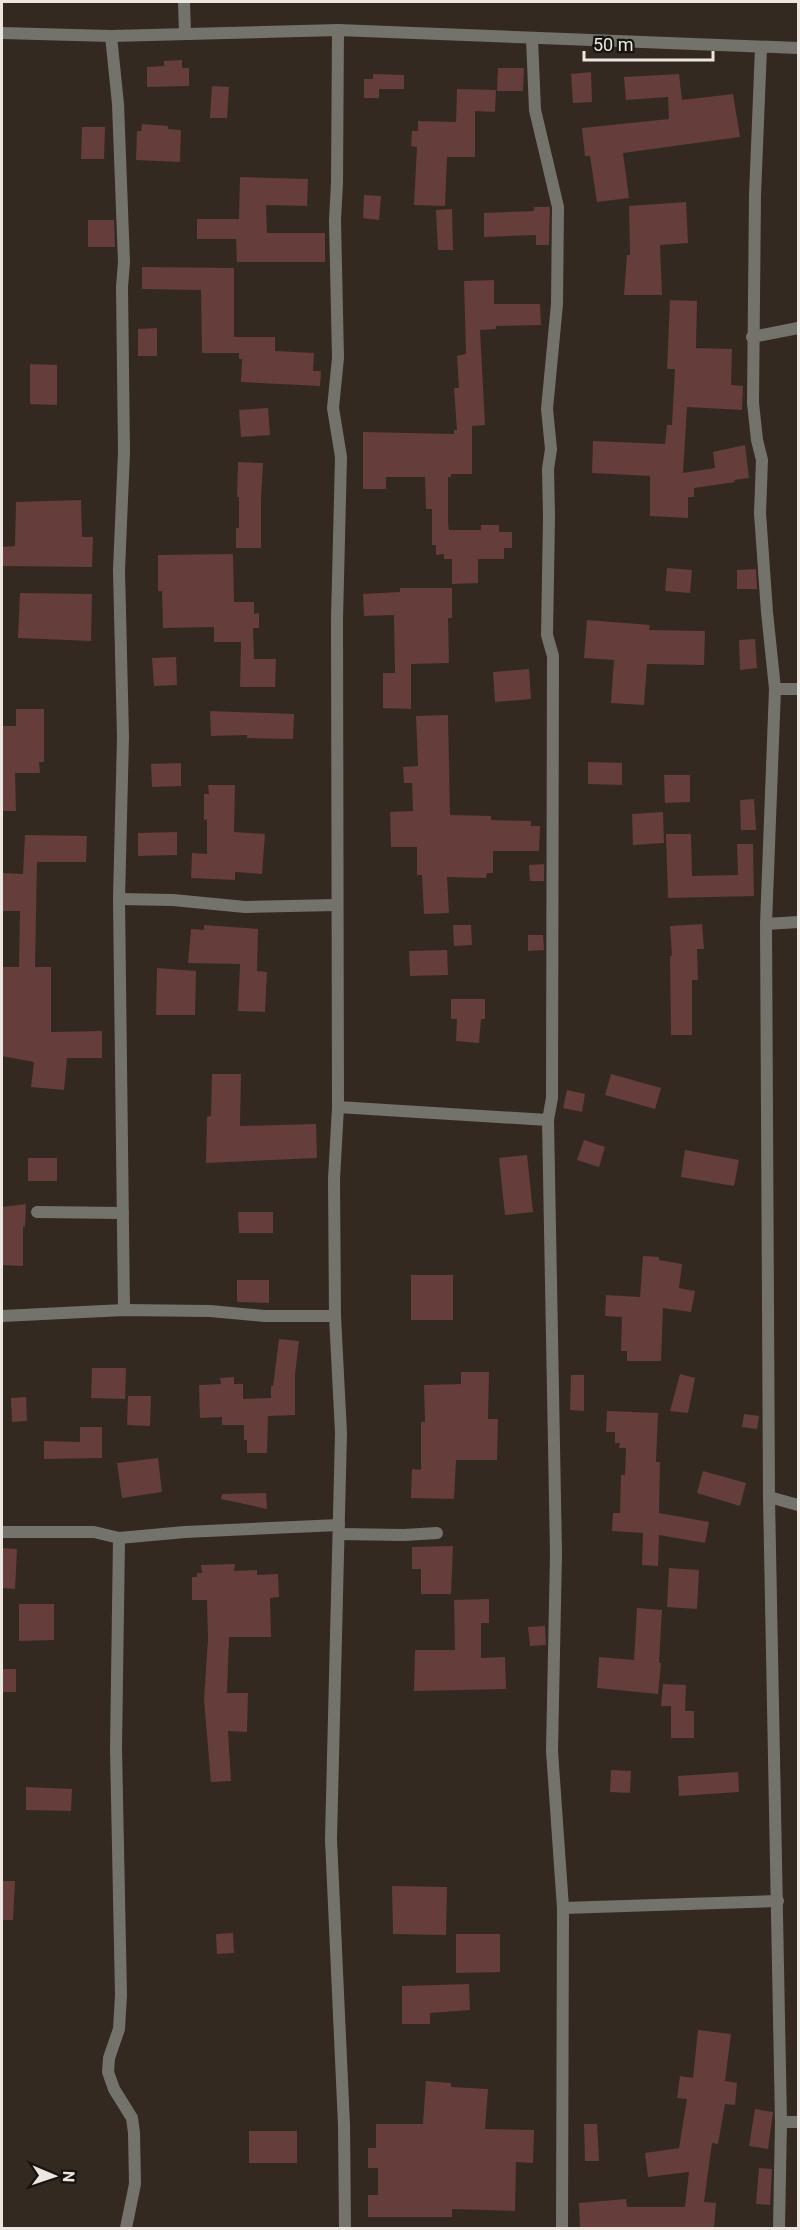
<svg xmlns="http://www.w3.org/2000/svg" width="800" height="2230" font-family="Roboto,sans-serif">
<rect width="100%" height="100%" fill="#332920"/>
<g fill="#653d3a">
<path d="M182 60V68H189V86L147 87V67L164 66V61Z"/>
<path d="M498 68H524L523 91H497Z"/>
<path d="M591 72 592 102 573 103 571 74Z"/>
<path d="M373 74 404 75V89H379V98H364V79H373Z"/>
<path d="M679 74 682 100 733 94 740 137 623 153 629 198 597 202 590 156H585L582 128 669 119 668 97 626 100 624 77Z"/>
<path d="M212 86 229 87 227 118H210Z"/>
<path d="M457 89 496 90 495 112 475 111V157H447L445 206 414 205 417 147 411 146 412 131H418V121L456 122Z"/>
<path d="M142 124 168 126V129L181 130 180 162 136 160 137 131H141Z"/>
<path d="M82 127H105L104 159H81Z"/>
<path d="M240 177 308 179 307 206 266 205 267 233H325V262H237L236 239H197V219H239Z"/>
<path d="M364 195 381 196 379 220 363 218Z"/>
<path d="M686 202 688 243 660 245 662 295H624L627 255H630L629 206Z"/>
<path d="M534 207H550L549 245H536V235L484 237V213L534 211Z"/>
<path d="M452 209 453 250H438L436 210Z"/>
<path d="M88 220H114L115 247H88Z"/>
<path d="M142 267 234 268V337H275V351L314 353 313 371H321L320 386 241 382 242 359H239V353H202L201 290 142 289Z"/>
<path d="M494 280V304H540L541 325 496 326V329L480 330 485 425 472 426V474H451V477H448V523L449 530H481V525H499V532H512V548H504V559H478V583L452 584V559H444V554L436 555V545H432V509H426L425 477H386V489H363V432L454 434V430H457L454 388H459L457 356 466 354 464 281Z"/>
<path d="M670 300 697 301 696 348 732 349 731 385 743 386 742 410 687 407 683 473 715 468 713 452 745 445 749 478 734 480 735 482 694 488V497H688V518L650 516V476L592 473 593 441 665 444 667 425H672L675 369H667Z"/>
<path d="M157 328V356H138V329Z"/>
<path d="M30 364 57 365V405L30 404Z"/>
<path d="M268 408 270 435 241 437 239 410Z"/>
<path d="M238 462 263 463 261 498V548H236V528H239V497H237Z"/>
<path d="M81 500 82 537H93L92 567 2 566V547L15 546 16 502Z"/>
<path d="M233 554 234 602H254V614L259 613V628H253L254 659H276L275 687H240L241 642H214V627L163 628 162 591H158V555Z"/>
<path d="M667 568 692 570 690 593 665 591Z"/>
<path d="M756 569 757 589H737V570Z"/>
<path d="M400 588H452V618H448L449 663 411 664V709L383 708V673H395L394 615 364 616 363 594 400 592Z"/>
<path d="M20 593 92 594 91 641 18 638Z"/>
<path d="M587 620 650 625 649 630 705 631 704 665 647 664 644 705 611 703 614 660 584 658Z"/>
<path d="M755 639 757 668 740 670 739 640Z"/>
<path d="M176 657 177 685 154 686 152 658Z"/>
<path d="M529 669 531 699 495 702 493 672Z"/>
<path d="M16 709H44V762H39L40 773H15L16 811H2V726H16Z"/>
<path d="M210 711 294 714 293 739 247 738V735L211 736Z"/>
<path d="M448 715 450 815 491 816V820L531 821V826H540L539 851H493V873H487L486 878 447 877 449 913 424 914 422 875H417V847H391L390 812 413 811 412 783H404L403 767 418 766 416 716Z"/>
<path d="M588 762 622 763V785L588 784Z"/>
<path d="M181 763V786L152 787 151 764Z"/>
<path d="M664 775H690V802L665 803Z"/>
<path d="M208 785H235L234 832 265 834 262 874 235 872V880L191 878 192 853 207 854V819L204 820V794H209Z"/>
<path d="M754 799 756 830H741L740 800Z"/>
<path d="M663 812 664 843 633 845 632 814Z"/>
<path d="M177 832V855L138 856V833Z"/>
<path d="M666 834H691L692 876 738 875 737 844H753L754 896 668 898Z"/>
<path d="M25 835 87 836 86 862H37L35 967H51V1032L102 1031V1058H67L64 1090 31 1087 34 1062 2 1056V967H19L20 911H2V873L23 874Z"/>
<path d="M544 864V881H530L529 865Z"/>
<path d="M702 924 704 949H697L698 980H692V1035H671L670 956H672L670 926Z"/>
<path d="M204 925 258 929 257 971 267 972 265 1012 238 1011 240 964 188 963 191 929 204 930Z"/>
<path d="M453 925H471L472 945 454 946Z"/>
<path d="M528 935H543L544 950 528 951Z"/>
<path d="M447 950 448 975 410 976 409 951Z"/>
<path d="M157 968 196 971 195 1015H156Z"/>
<path d="M451 999H485V1019H481L479 1043 456 1041 457 1019H451Z"/>
<path d="M212 1074H241L240 1126 316 1124 317 1158 206 1163 207 1117 211 1116Z"/>
<path d="M611 1074 661 1088 655 1109 605 1095Z"/>
<path d="M567 1090 585 1094 582 1112 563 1108Z"/>
<path d="M584 1140 605 1147 599 1167 577 1160Z"/>
<path d="M685 1150 739 1160 734 1186 681 1177Z"/>
<path d="M527 1155 533 1212 505 1215 499 1158Z"/>
<rect x="28" y="1158" width="29" height="23"/>
<path d="M26 1204 25 1227 23 1226V1266L2 1265V1207Z"/>
<path d="M238 1212H273V1233H239Z"/>
<path d="M643 1256 659 1257V1260L682 1264 679 1288 695 1291 691 1312 663 1308 661 1361H627V1351H621L622 1317 605 1316 606 1295 640 1297Z"/>
<rect x="411" y="1275" width="42" height="45"/>
<path d="M237 1280H269V1303L237 1302Z"/>
<path d="M279 1339 299 1341 295 1374V1415L268 1416 267 1453H247V1440H244V1425H222V1417L200 1418 199 1385 221 1384 220 1378 234 1377V1384H243V1399L271 1398V1386H273Z"/>
<path d="M92 1368H126L125 1399 91 1398Z"/>
<path d="M461 1372H489L488 1419H498L497 1460H456L454 1499 411 1498 412 1469 421 1470V1422H425L424 1385 461 1384Z"/>
<path d="M680 1374 695 1378 688 1413 670 1411Z"/>
<path d="M571 1375H584V1411L570 1410Z"/>
<path d="M128 1396H151L150 1426 127 1425Z"/>
<path d="M26 1397 27 1421 12 1422 11 1398Z"/>
<path d="M607 1411 658 1413 656 1462H660L659 1513 709 1522 705 1543 659 1535 658 1566 642 1565 643 1533 612 1531 613 1513H620L621 1475H625L626 1448H619L620 1443H615V1432H606Z"/>
<path d="M744 1414 759 1416 757 1429 742 1427Z"/>
<path d="M80 1427H102V1458L44 1459V1441L80 1442Z"/>
<path d="M158 1458 162 1492 122 1498 117 1463Z"/>
<path d="M703 1471 746 1483 740 1506 697 1493Z"/>
<path d="M266 1493 267 1509 221 1499 222 1494Z"/>
<path d="M453 1546 451 1594H421V1569H412V1547Z"/>
<path d="M2 1548 17 1549 15 1589 2 1588Z"/>
<path d="M235 1564 234 1571 257 1570V1575L278 1574 279 1597 270 1598 271 1637H229L227 1693H248L247 1732 228 1731 231 1781 211 1782 204 1700 208 1639 207 1600H192V1577H197V1573H202L201 1565Z"/>
<path d="M669 1568 699 1570 697 1609 667 1607Z"/>
<path d="M489 1599V1623H481V1658L505 1657 506 1689 414 1691 415 1650H455L454 1600Z"/>
<path d="M19 1604H54V1640L19 1641Z"/>
<path d="M637 1608 662 1610 659 1663H661L658 1694 597 1688 599 1657 634 1660Z"/>
<path d="M545 1626 546 1645 530 1646 528 1627Z"/>
<rect x="2" y="1669" width="14" height="23"/>
<path d="M663 1684 686 1685 685 1711H694V1738H671V1706H661Z"/>
<path d="M611 1770 631 1771 630 1793 610 1792Z"/>
<path d="M738 1772 739 1792 679 1796 678 1776Z"/>
<path d="M26 1787 72 1789 71 1811 26 1810Z"/>
<path d="M2 1881H15L13 1920H2Z"/>
<path d="M392 1886 447 1887 446 1935 393 1934Z"/>
<path d="M233 1933 234 1953 217 1954 216 1934Z"/>
<path d="M456 1934H500V1972L456 1973Z"/>
<path d="M469 1984 470 2010 430 2013V2024H402V1986Z"/>
<path d="M698 2030 731 2034 725 2081 737 2083 735 2105 725 2104 718 2144 712 2143 704 2202 716 2203 714 2229H580L579 2203 626 2199 627 2207H685L689 2172 648 2177 645 2153 679 2148 687 2099 677 2098 680 2076 693 2078Z"/>
<path d="M426 2081 451 2083V2087L488 2089 485 2129 534 2130 533 2163 516 2162 515 2211 452 2209V2217H368V2195H378V2168H368V2148H376V2124H423Z"/>
<path d="M755 2109 773 2112 768 2149 749 2146Z"/>
<path d="M584 2124H597L599 2161H585Z"/>
<rect x="249" y="2131" width="48" height="32"/>
<path d="M759 2168 772 2169 770 2205 756 2204Z"/>
</g>
<g fill="none" stroke-linecap="round" stroke-linejoin="round">
<g stroke="#73736c" stroke-width="12">
<path d="M184 2 185 33"/>
<path d="M338 30 337 183 335 220 338 358 333 408 341 457 337 619 338 1107 548 1120"/>
<path d="M2 33 111 36 338 30 798 48"/>
<path d="M111 36 118 104 124 262 122 287 124 452 119 570 123 737 119 899 124 1310"/>
<path d="M532 39 535 110 558 207 557 304 547 409 551 449 548 469 549 517 547 635 553 656 552 1098 548 1120 556 1554 552 1751 563 1908 562 2228"/>
<path d="M761 48 755 195 753 403 757 440 762 460 760 513 767 612 775 689 766 924 769 1497 798 1505"/>
<path d="M752 337 798 328"/>
<path d="M775 689H798"/>
<path d="M119 899 173 900 245 907 337 905"/>
<path d="M766 924 798 922"/>
<path d="M338 1107 334 1179 335 1316 341 1433 331 1839 344 2125 345 2228"/>
<path d="M37 1212 123 1213"/>
<path d="M2 1316 124 1310 210 1311 264 1316H335"/>
<path d="M769 1497 781 2122 779 2228"/>
<path d="M2 1532H94L119 1538 185 1532 339 1525"/>
<path d="M339 1534 404 1535 437 1533"/>
<path d="M119 1538 116 1749 121 1995 119 2029 109 2058 108 2072 114 2089 132 2118 134 2133 135 2184 126 2228"/>
<path d="M563 1908 778 1901"/>
<path d="M781 2122H798"/>
</g>
</g>
<rect width="800" height="2230" fill="none" stroke="#ede6e0" stroke-width="6"/>
<g transform="translate(54 2176) rotate(92)" stroke="#17130f" stroke-width="4.5" paint-order="stroke">
<path d="M0-4.5L10 22L0 15L-10 22Z" fill="#ede6e0"/>
<text y="-9" font-size="16" font-weight="bold" text-anchor="middle" fill="#ede6e0">N</text>
</g>
<path d="M584 51v9h129v-9" fill="none" stroke="#ede6e0" stroke-width="3"/>
<text x="593" y="51" font-size="18" fill="#ede6e0" stroke="#17130f" stroke-width="4.5" paint-order="stroke">50 m</text>
</svg>
